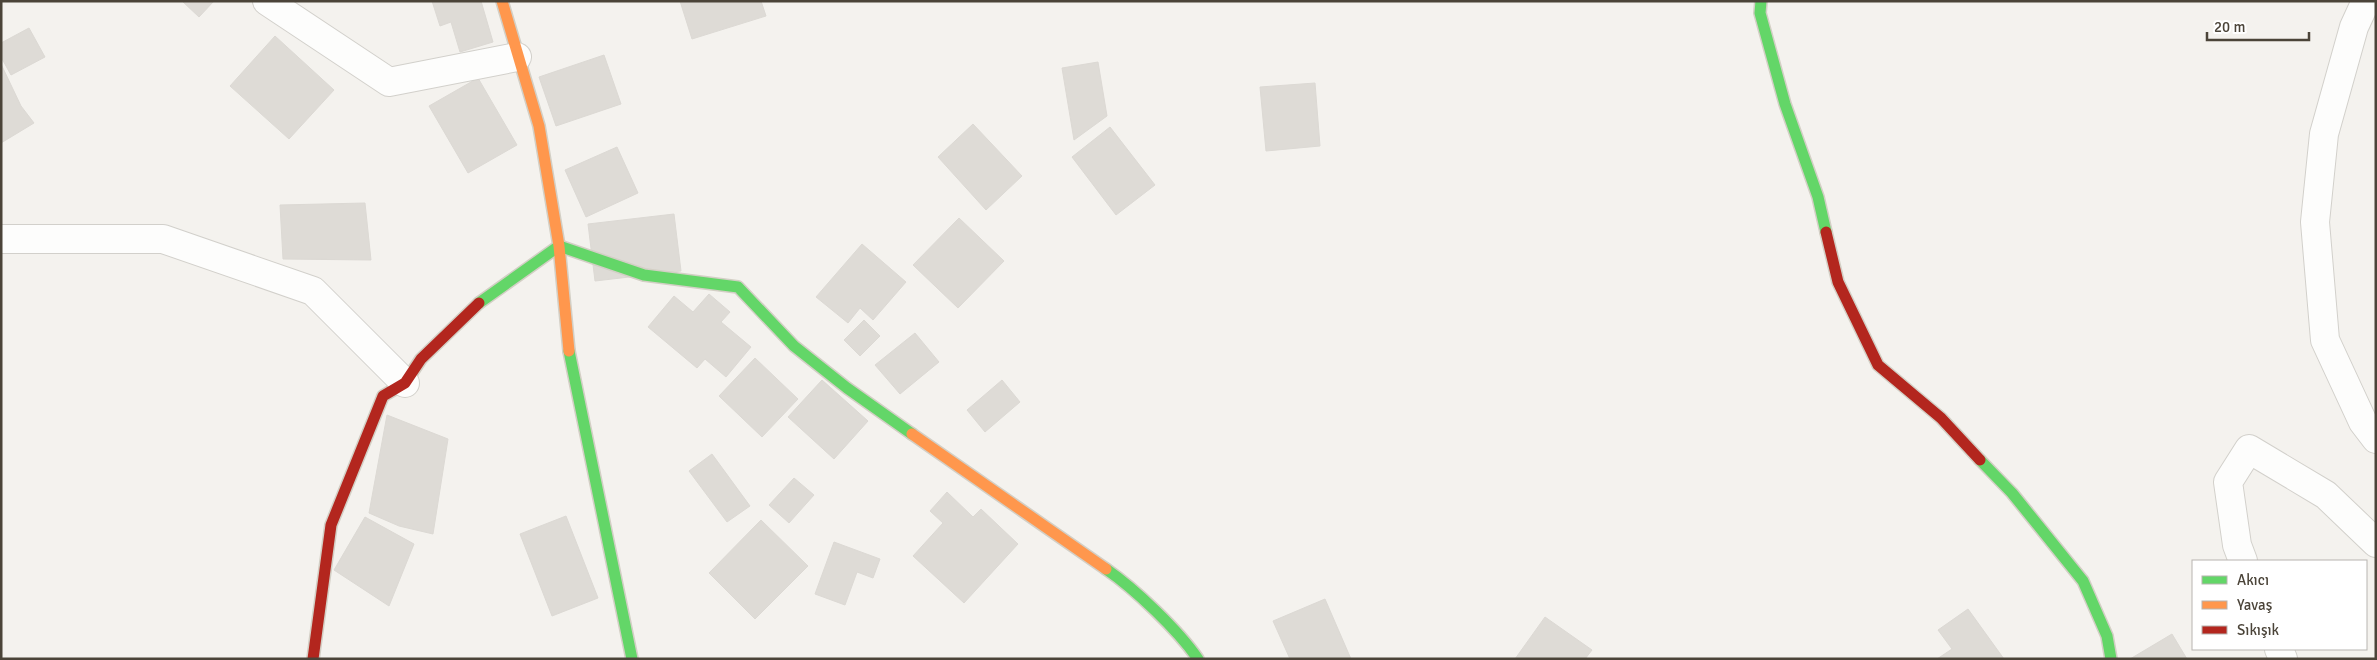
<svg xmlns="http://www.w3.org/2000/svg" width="2377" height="660" font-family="Signika,sans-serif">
<rect width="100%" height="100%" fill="#f4f2ee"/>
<g fill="#dedbd6" stroke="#dcd9d4">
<path d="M182 1H214L199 17Z"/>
<path d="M432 1H481L493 42 460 52 451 22 440 26Z"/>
<path d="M680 1H761L766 16 692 39Z"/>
<path d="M29 28 45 57 11 75 1 57V43Z"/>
<path d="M275 36 334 90 289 139 230 86Z"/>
<path d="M604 55 621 104 556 126 539 77Z"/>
<path d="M1098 62 1107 116 1074 140 1062 68Z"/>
<path d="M1 64 21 106 34 123 1 143Z"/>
<path d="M478 78 517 145 468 173 429 106Z"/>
<path d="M1315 83 1320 146 1266 151 1260 87Z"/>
<path d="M973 124 1022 176 986 210 938 157Z"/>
<path d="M1110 127 1155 185 1116 215 1072 157Z"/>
<path d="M617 147 638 193 586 217 565 170Z"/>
<path d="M365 203 371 260 283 259 280 205Z"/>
<path d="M674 214 681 271 595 281 588 224Z"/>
<path d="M959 218 1004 261 958 308 913 265Z"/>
<path d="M862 244 906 282 873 320 860 308 848 323 816 297Z"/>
<path d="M709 294 730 312 721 322 751 347 726 377 705 359 697 368 648 327 674 296 693 312Z"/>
<path d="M864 320 880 336 860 356 844 340Z"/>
<path d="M915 333 939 362 900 394 875 365Z"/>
<path d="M755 358 798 399 762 437 719 396Z"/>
<path d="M822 380 868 421 834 459 788 417Z"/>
<path d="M1002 380 1020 402 985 432 967 410Z"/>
<path d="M387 415 448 439 433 534 399 526 369 513Z"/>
<path d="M712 454 750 506 727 522 689 471Z"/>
<path d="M794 478 814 495 789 523 769 505Z"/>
<path d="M947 492 973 517 981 509 1018 544 964 603 913 556 943 523 930 511Z"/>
<path d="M566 516 598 598 552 616 520 534Z"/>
<path d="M365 517 414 544 389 606 334 570Z"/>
<path d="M761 520 808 566 755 619 709 573Z"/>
<path d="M834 542 880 559 873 578 857 572 845 605 815 594Z"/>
<path d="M1325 599 1351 659H1290L1273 621Z"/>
<path d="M1968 609 2004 659H1937L1952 649 1938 630Z"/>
<path d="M1545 617 1592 650 1585 659H1515Z"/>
<path d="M2172 634 2187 659H2130Z"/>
</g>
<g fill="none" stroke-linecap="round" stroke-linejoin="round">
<defs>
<g id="street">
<path d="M267 1 389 82 517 57"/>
<path d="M2366 1 2354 27 2324 134 2315 222 2325 340 2363 422 2376 439"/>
<path d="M1 239H163L313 291 405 383"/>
<path d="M2243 561 2237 545 2228 482 2249 449 2326 495 2376 543"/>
<path d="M2279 649 2283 659"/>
</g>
<g id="fast">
<path d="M1761 1 1760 13 1785 104 1818 197 1826 232"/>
<path d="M559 246 644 275 738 287 794 346 847 388 912 434"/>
<path d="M479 303 559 246"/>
<path d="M569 351 632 659"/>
<path d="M1980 460 2012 493 2083 581 2107 636 2111 659"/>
<path d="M1106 569C1135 589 1178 630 1198 659"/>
</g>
<g id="slow">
<path d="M502 1 539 126 559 246 569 351"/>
<path d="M912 434 1106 569"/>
</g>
<g id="jam">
<path d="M1826 232 1838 282 1878 365 1941 418 1980 460"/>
<path d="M313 659 331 525 383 396 405 383 421 359 479 303"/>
</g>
</defs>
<use href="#street" stroke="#d2d0cb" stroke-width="30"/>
<use href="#fast" stroke="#d3cfc5" stroke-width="14"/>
<use href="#slow" stroke="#d3cfc5" stroke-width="14"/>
<use href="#jam" stroke="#d3cfc5" stroke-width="14"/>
<use href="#street" stroke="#fdfdfc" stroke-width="28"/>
<use href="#fast" stroke="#63d668" stroke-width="11"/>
<use href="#slow" stroke="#ff974d" stroke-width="11"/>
<use href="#jam" stroke="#b3261e" stroke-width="11"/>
</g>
<rect width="2377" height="660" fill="none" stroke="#4b4439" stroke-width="5"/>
<rect x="2192" y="560" width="175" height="90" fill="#ffffff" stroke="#b7b4b0"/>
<rect x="2202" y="576" width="25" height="8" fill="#63d668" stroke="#b7b4b0"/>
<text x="2237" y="585" font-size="15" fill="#4b4439">Akıcı</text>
<rect x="2202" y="601" width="25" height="8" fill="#ff974d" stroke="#b7b4b0"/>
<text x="2237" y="610" font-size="15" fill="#4b4439">Yavaş</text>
<rect x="2202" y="626" width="25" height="8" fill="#b3261e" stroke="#b7b4b0"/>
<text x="2237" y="635" font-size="15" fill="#4b4439">Sıkışık</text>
<path d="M2207 32v8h102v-8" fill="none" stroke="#4b4439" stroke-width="2.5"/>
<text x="2214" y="32" font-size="15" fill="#4b4439" stroke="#ffffff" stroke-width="4" paint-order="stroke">20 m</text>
</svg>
